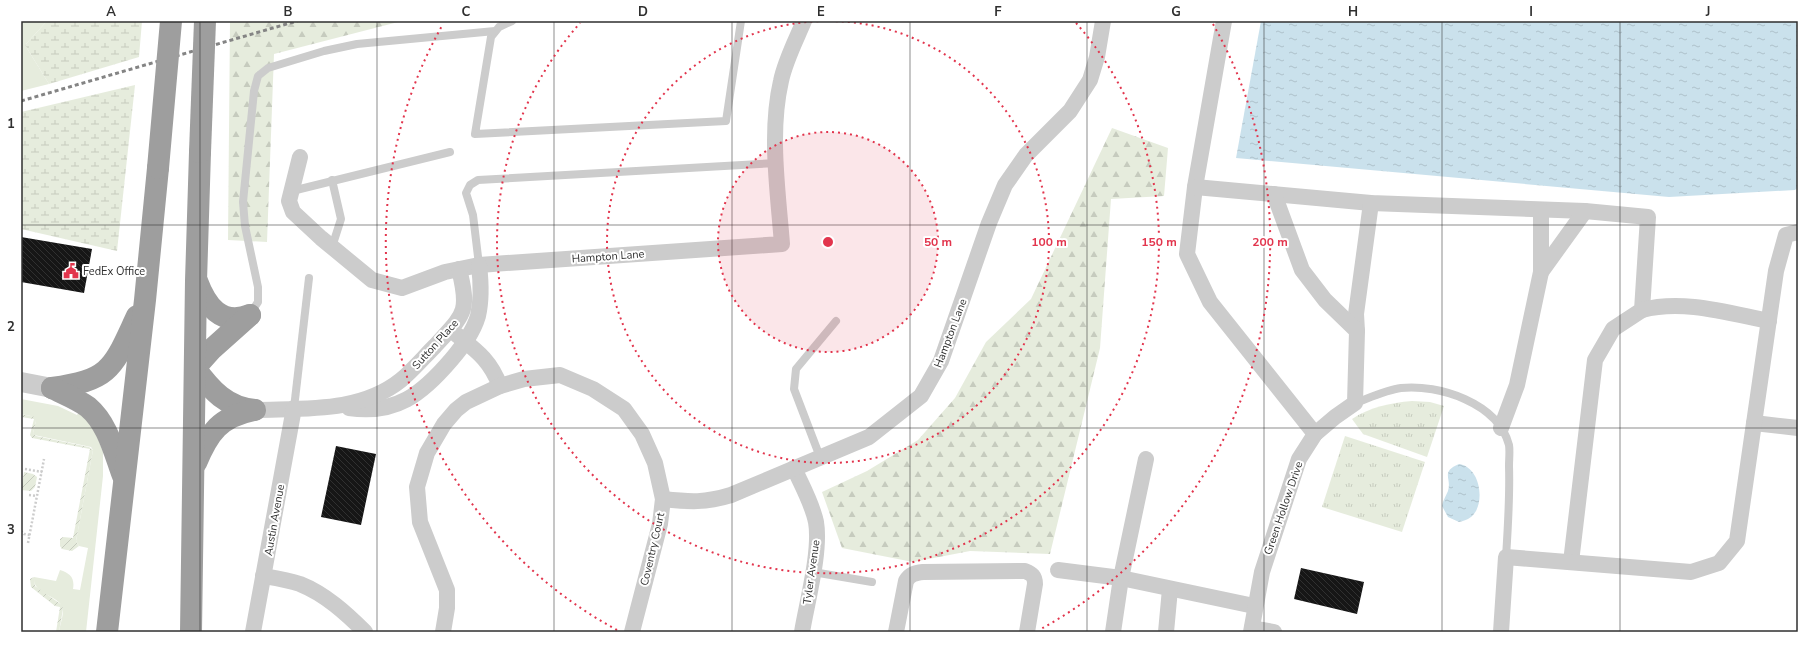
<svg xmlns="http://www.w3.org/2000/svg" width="1819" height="653" font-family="'Nunito Sans',sans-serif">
<defs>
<pattern id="forest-firs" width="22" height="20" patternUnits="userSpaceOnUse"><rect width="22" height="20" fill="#e6ecdd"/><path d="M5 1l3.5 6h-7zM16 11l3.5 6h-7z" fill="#c6cbbe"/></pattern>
<pattern id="wetland-marsh" width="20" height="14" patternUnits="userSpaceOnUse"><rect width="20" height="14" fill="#e6ecdd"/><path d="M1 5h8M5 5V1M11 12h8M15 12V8" fill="none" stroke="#c6cbbe"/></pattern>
<pattern id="park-tufts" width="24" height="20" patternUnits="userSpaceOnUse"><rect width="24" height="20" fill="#e6ecdd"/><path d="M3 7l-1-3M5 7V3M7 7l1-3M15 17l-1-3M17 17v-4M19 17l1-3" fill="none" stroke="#c6cbbe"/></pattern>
<pattern id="garden-furrows" width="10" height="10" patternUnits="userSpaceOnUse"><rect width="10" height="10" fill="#e6ecdd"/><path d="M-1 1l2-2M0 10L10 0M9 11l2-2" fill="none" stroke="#c6cbbe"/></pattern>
<pattern id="water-ripples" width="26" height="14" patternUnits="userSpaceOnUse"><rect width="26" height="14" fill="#cae1ec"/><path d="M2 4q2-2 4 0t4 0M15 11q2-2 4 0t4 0" fill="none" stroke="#aec1cb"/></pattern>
<pattern id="building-back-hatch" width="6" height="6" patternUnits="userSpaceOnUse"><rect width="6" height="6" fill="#161616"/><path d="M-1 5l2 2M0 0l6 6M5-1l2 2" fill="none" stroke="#303030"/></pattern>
</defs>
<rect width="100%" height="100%" fill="#fff"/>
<g fill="#e6ecdd">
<path d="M21 21H47L25 45 49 84 21 91Z"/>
<path d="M21 399 58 406 77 415 80 410 90 418 103 452V476L86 632H59C60 625 63 617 63 610 62 595 32 596 34 577L56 581 60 570C70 573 75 578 73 589L80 590 88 548 79 546 76 541 93 450 91 447 34 435 33 433 36 421 31 416 21 414Z"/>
</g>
<g fill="url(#forest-firs)">
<path d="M230 21H402L274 54 267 242 228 240Z"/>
<path d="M1112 128 1168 148 1164 196 1111 199 1100 348 1050 554 970 551 913 562 842 548 822 492 867 471 918 440 955 398 986 342 1031 299Z"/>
</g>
<g fill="url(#wetland-marsh)">
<path d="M47 21H142L139 57 49 84 25 45Z"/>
<path d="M135 85 117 251 21 229V112Z"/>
</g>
<g fill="url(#park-tufts)">
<path d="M1412 401 1430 402 1444 406 1427 457 1363 434 1352 419C1370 407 1390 403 1412 401Z"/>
<path d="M1345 436 1425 462 1402 532 1322 507Z"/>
</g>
<g fill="url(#garden-furrows)">
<path d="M21 414 35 417 36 421 33 433 36 436 89 447 93 450 76 541 79 546 72 551 62 549 60 546V539L63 537 73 538 90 449 32 438 30 435 34 419 21 417Z"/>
<path d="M24 472 33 474 37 477 35 487 31 491 21 490Z"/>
<path d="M34 577 35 586 62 605 63 609 59 632H56L60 607 55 606 31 587 30 579Z"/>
</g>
<g fill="url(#water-ripples)">
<path d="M1261 21H1798V187L1795 190 1669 197 1236 158Z"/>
<path d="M1459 464C1481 467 1486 505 1471 517 1467 520 1463 521 1459 522L1448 517 1442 506C1443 500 1446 496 1448 491 1452 478 1440 472 1459 464Z"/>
</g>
<g fill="url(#building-back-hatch)">
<path d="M21 237 92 249 84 293 21 282Z"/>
<path d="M336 446 376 454 361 525 321 517Z"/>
<path d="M1301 568 1364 582 1357 614 1294 599Z"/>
</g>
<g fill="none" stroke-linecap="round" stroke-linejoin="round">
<g stroke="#ccc" stroke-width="2.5" stroke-dasharray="2 2" stroke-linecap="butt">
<path d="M25 469 42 472"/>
<path d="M29 495 37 496"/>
<path d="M21 531 24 534 30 535"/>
<path d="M28 543 44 459"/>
</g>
<g stroke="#ccc" stroke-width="8">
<path d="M512 21 499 27 491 37 475 134 726 121 741 21"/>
<path d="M332 180 341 219 332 247"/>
<path d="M292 191 450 152"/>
<path d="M479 265 473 215 466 193 470 185 478 180 777 163"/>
<path d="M250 314 258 302V287L245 226 243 202 254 91 258 76 268 68 324 51 357 44 495 31"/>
<path d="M1355 403C1369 398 1386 390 1401 388 1439 384 1498 403 1509 445 1510 451 1509 459 1509 466 1510 497 1508 527 1506 557"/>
<path d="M294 408 309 278"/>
<path d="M820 457 794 389 796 369 836 321"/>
<path d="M813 572 872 582"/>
</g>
<g stroke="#ccc" stroke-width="16">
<path d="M1224 21 1195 187 1187 254 1210 302 1315 434"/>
<path d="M300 157 289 201 293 212 321 238 372 280 402 288 445 272 479 265 782 244C778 191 769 133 781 81 785 61 796 40 804 21"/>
<path d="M1195 187 1371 203 1585 211 1648 217 1642 310 1613 329 1595 360 1571 562"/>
<path d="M1541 272 1585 211"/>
<path d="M1642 310C1683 299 1728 313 1769 321"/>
<path d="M1357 331 1356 314 1371 203"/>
<path d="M457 335C477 351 490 360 500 386"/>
<path d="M349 408C396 415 422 394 451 360 462 347 473 333 478 316 482 299 481 282 479 265"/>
<path d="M255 410C304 408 360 413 401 380 413 370 424 357 435 346 464 314 470 313 459 269"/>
<path d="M1754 423 1798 428"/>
<path d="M1501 428 1517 385 1541 272V210"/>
<path d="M794 468C802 486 812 503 816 522 821 551 807 602 802 632"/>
<path d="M663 499C690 502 705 503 731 495L869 437 921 396 941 361 989 223 1005 185 1026 155 1070 111 1090 80 1097 57 1103 21"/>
<path d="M1058 570 1121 578 1254 606"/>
<path d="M263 576C275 578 288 580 300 584 325 594 346 613 365 632"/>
<path d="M1252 628 1274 632"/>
<path d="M253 632 294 408"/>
<path d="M443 632 447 608V590L420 522 417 487 427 453 444 424 456 410 466 402 500 386 524 379 560 375 593 389 624 409 642 434 655 463 663 499 660 524 632 632"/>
<path d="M896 632 906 581C910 574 915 573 923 572L1025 571C1032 574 1035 576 1035 584L1027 632"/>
<path d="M1113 632 1121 578 1146 459"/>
<path d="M1166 632 1170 589"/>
<path d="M1251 632 1262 572 1299 459 1315 434 1335 417 1355 403 1357 331 1325 300 1302 270 1274 194"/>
<path d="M1501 632 1506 557 1691 572 1719 563 1737 541 1776 271 1786 235 1798 232"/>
</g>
<path stroke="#ccc" stroke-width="20" d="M21 382 52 388"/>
<g stroke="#9e9e9e" stroke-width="22">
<path d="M197 281C206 305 221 327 250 315"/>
<path d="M250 315 212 349 195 368C211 390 227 408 255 410"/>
<path d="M52 388C112 380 113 367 137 316"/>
<path d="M52 388C64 394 77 399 88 407 108 424 114 452 123 476"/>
<path d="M196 463C209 432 220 417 254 410"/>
<path d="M107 632 145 300 158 168"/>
<path d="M191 632 196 281 200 152"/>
</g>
<path stroke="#848484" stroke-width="3" stroke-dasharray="4 3" stroke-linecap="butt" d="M21 101 297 21"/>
<g stroke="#9e9e9e" stroke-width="22">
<path d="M200 152 205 21"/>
<path d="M158 168 171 21"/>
</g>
</g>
<path fill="none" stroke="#2f2f2f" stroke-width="1" stroke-opacity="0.55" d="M200 21V632M377 21V632M554 21V632M732 21V632M910 21V632M1087 21V632M1264 21V632M1442 21V632M1620 21V632M21 225H1798M21 428H1798"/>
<circle cx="828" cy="242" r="110" fill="#e2354d" fill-opacity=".12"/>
<g fill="none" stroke="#e2354d" stroke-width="2" stroke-dasharray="2 4">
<circle cx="828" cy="242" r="110"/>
<path d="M830 21A221 221 0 1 1 826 21"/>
<path d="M1076 23A331 331 0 1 1 580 23"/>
<path d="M617 630A442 442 0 0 1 443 24M1213 24A442 442 0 0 1 1039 630"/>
</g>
<defs>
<symbol id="civic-bare" viewBox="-9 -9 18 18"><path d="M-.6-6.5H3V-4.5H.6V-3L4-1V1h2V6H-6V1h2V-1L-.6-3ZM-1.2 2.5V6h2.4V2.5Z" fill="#e2354d" stroke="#fff" stroke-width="2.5" paint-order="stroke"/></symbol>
</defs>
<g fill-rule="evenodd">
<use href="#civic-bare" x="60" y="260" width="22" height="22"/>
</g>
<g text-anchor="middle" stroke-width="4" stroke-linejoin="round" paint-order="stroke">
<g font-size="11" fill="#2f2f2f" stroke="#fff">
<text transform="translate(608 256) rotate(-4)" y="4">Hampton Lane</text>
<text transform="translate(950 333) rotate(-69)" y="4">Hampton Lane</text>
<text transform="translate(435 344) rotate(-48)" y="4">Sutton Place</text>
<text transform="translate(1283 508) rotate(-71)" y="4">Green Hollow Drive</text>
<text transform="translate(274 520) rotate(-80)" y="4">Austin Avenue</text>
<text transform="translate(652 549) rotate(-77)" y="4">Coventry Court</text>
<text transform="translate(811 572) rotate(-82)" y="4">Tyler Avenue</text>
</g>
<g font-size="11" fill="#2f2f2f" stroke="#fff" text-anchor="start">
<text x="83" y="275">FedEx Office</text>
</g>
</g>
<circle cx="828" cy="242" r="6" fill="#e2354d" stroke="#fff" stroke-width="2"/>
<g font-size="12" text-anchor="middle" font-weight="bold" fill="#e2354d" stroke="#fff" stroke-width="4" stroke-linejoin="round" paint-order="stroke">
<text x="938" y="246">50 m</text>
<text x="1049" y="246">100 m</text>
<text x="1159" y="246">150 m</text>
<text x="1270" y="246">200 m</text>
</g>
<rect width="1819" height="653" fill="none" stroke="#ffffff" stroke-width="44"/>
<rect x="22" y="22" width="1775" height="609" fill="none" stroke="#2f2f2f" stroke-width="1.5"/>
<g font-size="13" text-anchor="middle" font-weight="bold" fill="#2f2f2f">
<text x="111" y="16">A</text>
<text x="288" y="16">B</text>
<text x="466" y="16">C</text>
<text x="643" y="16">D</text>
<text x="821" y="16">E</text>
<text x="998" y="16">F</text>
<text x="1176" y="16">G</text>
<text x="1353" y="16">H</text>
<text x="1531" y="16">I</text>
<text x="1708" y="16">J</text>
<text x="11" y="128">1</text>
<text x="11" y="331">2</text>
<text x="11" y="534">3</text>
</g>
</svg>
